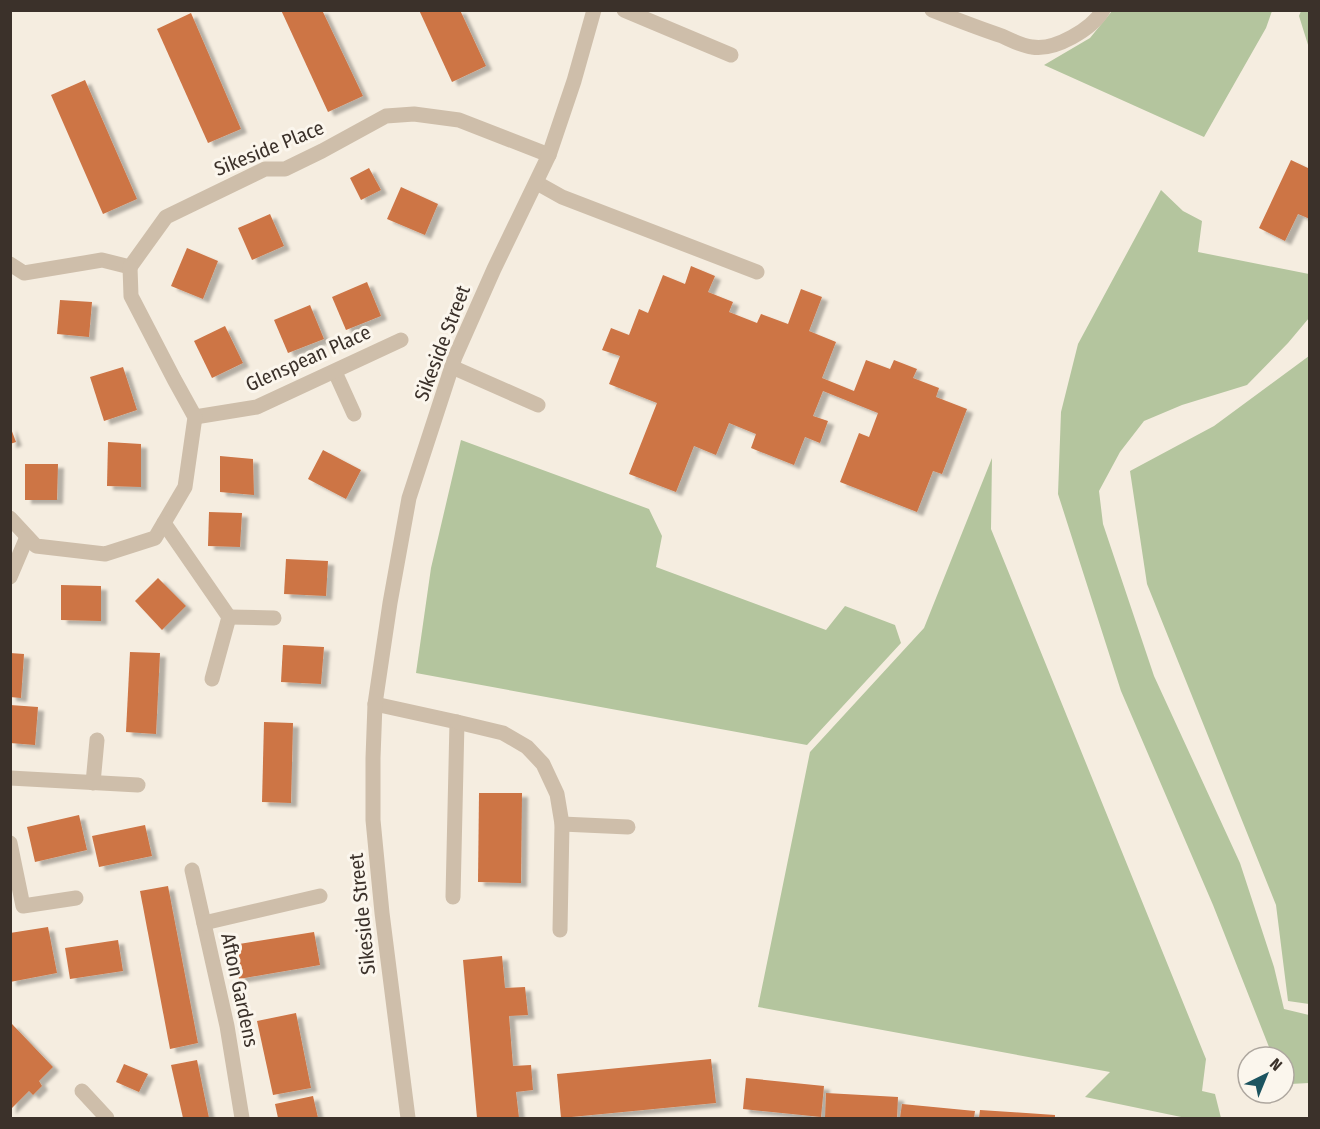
<svg xmlns="http://www.w3.org/2000/svg" width="1320" height="1129" font-family="'Fira Sans Condensed',sans-serif">
<defs>
<filter id="shadow"><feDropShadow dx="6" dy="4" stdDeviation="1.5" flood-color="#0004"/></filter>
</defs>
<rect width="100%" height="100%" fill="#f5ede0"/>
<g fill="#b4c59e">
<path d="M1112 11H1272L1266 28 1204 137 1044 65 1090 38Z"/>
<path d="M1301 11H1309V48L1299 16Z"/>
<path d="M1161 190 1183 211 1202 221 1198 252 1309 274V318L1288 343 1247 385 1182 405 1144 421 1120 452 1099 491 1103 524 1154 676 1240 863 1274 967 1284 1009 1309 1015V1083L1290 1084 1284 1073V1057H1275L1269 1047 1213 905 1121 691 1058 494 1061 412 1078 344Z"/>
<path d="M1309 356V1004L1288 1001 1276 905 1147 584 1130 471 1214 426Z"/>
<path d="M461 440 649 509 662 536 656 567 826 630 845 606 895 625 901 643 807 745 416 673 431 568Z"/>
<path d="M992 458 991 529 1206 1059 1202 1091 1215 1094 1221 1118H1186L1085 1097 1110 1072 758 1007 810 752 924 628Z"/>
</g>
<g fill="#cd7445" filter="url(#shadow)">
<path d="M281 10H322L363 96 328 112Z"/>
<path d="M419 10H460L486 66 452 82Z"/>
<path d="M191 13 241 129 208 143 157 29Z"/>
<path d="M85 80 137 199 103 214 51 95Z"/>
<path d="M1291 160 1310 169V219L1298 214 1285 241 1259 228Z"/>
<path d="M369 168 381 190 361 200 350 178Z"/>
<path d="M401 187 438 204 425 235 387 219Z"/>
<path d="M270 214 284 246 252 260 238 228Z"/>
<path d="M187 248 218 261 203 299 171 286Z"/>
<path d="M691 266 715 276 708 292 733 302 729 312 757 323 761 314 788 324 801 289 822 297 809 331 836 342 822 378 854 391 866 360 890 369 894 360 917 369 913 378 939 388 936 397 967 409 942 474 933 471 917 512 840 482 859 433 869 437 878 413 823 391 813 416 828 421 820 443 805 437 794 465 751 448 756 434 729 423 716 455 694 446 676 492 629 474 657 403 609 384 620 356 602 350 611 328 629 335 639 309 648 313 663 275 685 284Z"/>
<path d="M367 282 381 316 346 330 332 297Z"/>
<path d="M60 300 92 302 89 337 57 334Z"/>
<path d="M310 305 324 339 288 353 274 320Z"/>
<path d="M225 326 243 363 212 378 194 341Z"/>
<path d="M123 367 137 410 104 421 90 377Z"/>
<path d="M10 426 16 442 10 444Z"/>
<path d="M108 442 141 444V487L107 486Z"/>
<path d="M323 450 361 470 346 499 308 479Z"/>
<path d="M220 456 253 459 254 495 220 492Z"/>
<path d="M25 464H58L57 500H25Z"/>
<path d="M209 512 242 513 240 547 208 546Z"/>
<path d="M286 559 328 561 326 596 284 594Z"/>
<path d="M158 578 186 606 162 630 135 601Z"/>
<path d="M61 585 101 586V621L61 620Z"/>
<path d="M283 645 324 647 321 684 281 682Z"/>
<path d="M130 652 160 653 156 734 126 732Z"/>
<path d="M10 653 24 654 21 698 10 697Z"/>
<path d="M10 705 38 707 35 745 10 743Z"/>
<path d="M264 722 293 723 291 803 262 802Z"/>
<path d="M479 793H522L521 883 478 882Z"/>
<path d="M79 815 87 850 35 862 27 827Z"/>
<path d="M145 825 152 856 99 867 92 836Z"/>
<path d="M168 886 198 1043 170 1049 140 891Z"/>
<path d="M48 927 57 973 10 982V933Z"/>
<path d="M314 932 320 965 239 979 233 945Z"/>
<path d="M118 940 123 971 70 979 65 948Z"/>
<path d="M502 956 505 988 525 987 528 1015 509 1016 513 1066 531 1065 533 1090 516 1092 519 1118H477L463 960Z"/>
<path d="M296 1013 311 1088 273 1095 257 1021Z"/>
<path d="M12 1024 53 1067 39 1081 42 1086 33 1095 29 1091 10 1110V1025Z"/>
<path d="M711 1059 716 1103 561 1118 557 1074Z"/>
<path d="M197 1060 209 1118H183L171 1065Z"/>
<path d="M124 1064 148 1074 139 1092 116 1082Z"/>
<path d="M746 1078 824 1086 821 1117 743 1109Z"/>
<path d="M826 1093 898 1097 897 1118H825Z"/>
<path d="M313 1096 318 1118H278L275 1104Z"/>
<path d="M902 1104 975 1111 974 1118H900Z"/>
<path d="M980 1110 1055 1115V1118H979Z"/>
</g>
<g fill="none" stroke-linecap="round" stroke-linejoin="round">
<g stroke="#cebeaa" stroke-width="15">
<path d="M624 10 731 55"/>
<path d="M932 10C955 19 978 28 1002 36 1011 40 1022 46 1032 47 1055 51 1092 29 1103 10"/>
<path d="M537 183 562 197 757 272"/>
<path d="M10 264 24 273 102 260 130 267"/>
<path d="M130 267 166 217 265 169H285L322 151 386 116 414 114 459 120 549 155"/>
<path d="M452 367 538 405"/>
<path d="M335 372 354 414"/>
<path d="M195 417 257 407 401 340"/>
<path d="M10 518 36 546 105 554 155 538 185 487 195 417 174 379 131 296 130 267"/>
<path d="M164 523 229 617 212 679"/>
<path d="M10 577 27 537"/>
<path d="M229 617 274 618"/>
<path d="M375 704 457 722 453 897"/>
<path d="M457 722 503 733 527 747 543 764 557 794 562 824 560 930"/>
<path d="M10 778 138 785"/>
<path d="M93 783 97 740"/>
<path d="M562 824 628 827"/>
<path d="M10 843 23 906 76 898"/>
<path d="M192 870 227 1026 242 1118"/>
<path d="M204 923 320 896"/>
<path d="M82 1091 107 1118"/>
<path d="M408 1118 382 913 373 820V758L375 704 390 603 409 498 455 357 494 269 549 155 574 81 594 10"/>
</g>
</g>
<g text-anchor="middle" stroke-width="6" stroke-linejoin="round" paint-order="stroke">
<g font-size="20" fill="#3b312a" stroke="#fbf6ed">
<text transform="translate(269 148) rotate(-22)" y="7">Sikeside Place</text>
<text transform="translate(442 343) rotate(-69)" y="7">Sikeside Street</text>
<text transform="translate(308 358) rotate(-24)" y="7">Glenspean Place</text>
<text transform="translate(362 914) rotate(-96)" y="7">Sikeside Street</text>
<text transform="translate(240 990) rotate(78)" y="7">Afton Gardens</text>
</g>
</g>
<rect width="1320" height="1129" fill="none" stroke="#3b312a" stroke-width="24"/>
<g transform="translate(1266 1075) rotate(43)"><circle r="28" fill="#fbf6ed" stroke="#aea79f" stroke-width="1.5"/>
<path d="M0-4.5L10 22L0 15L-10 22Z" fill="#1c5460"/>
<text y="-9" font-size="16" font-weight="bold" text-anchor="middle" fill="#3b312a">N</text>
</g>
</svg>
